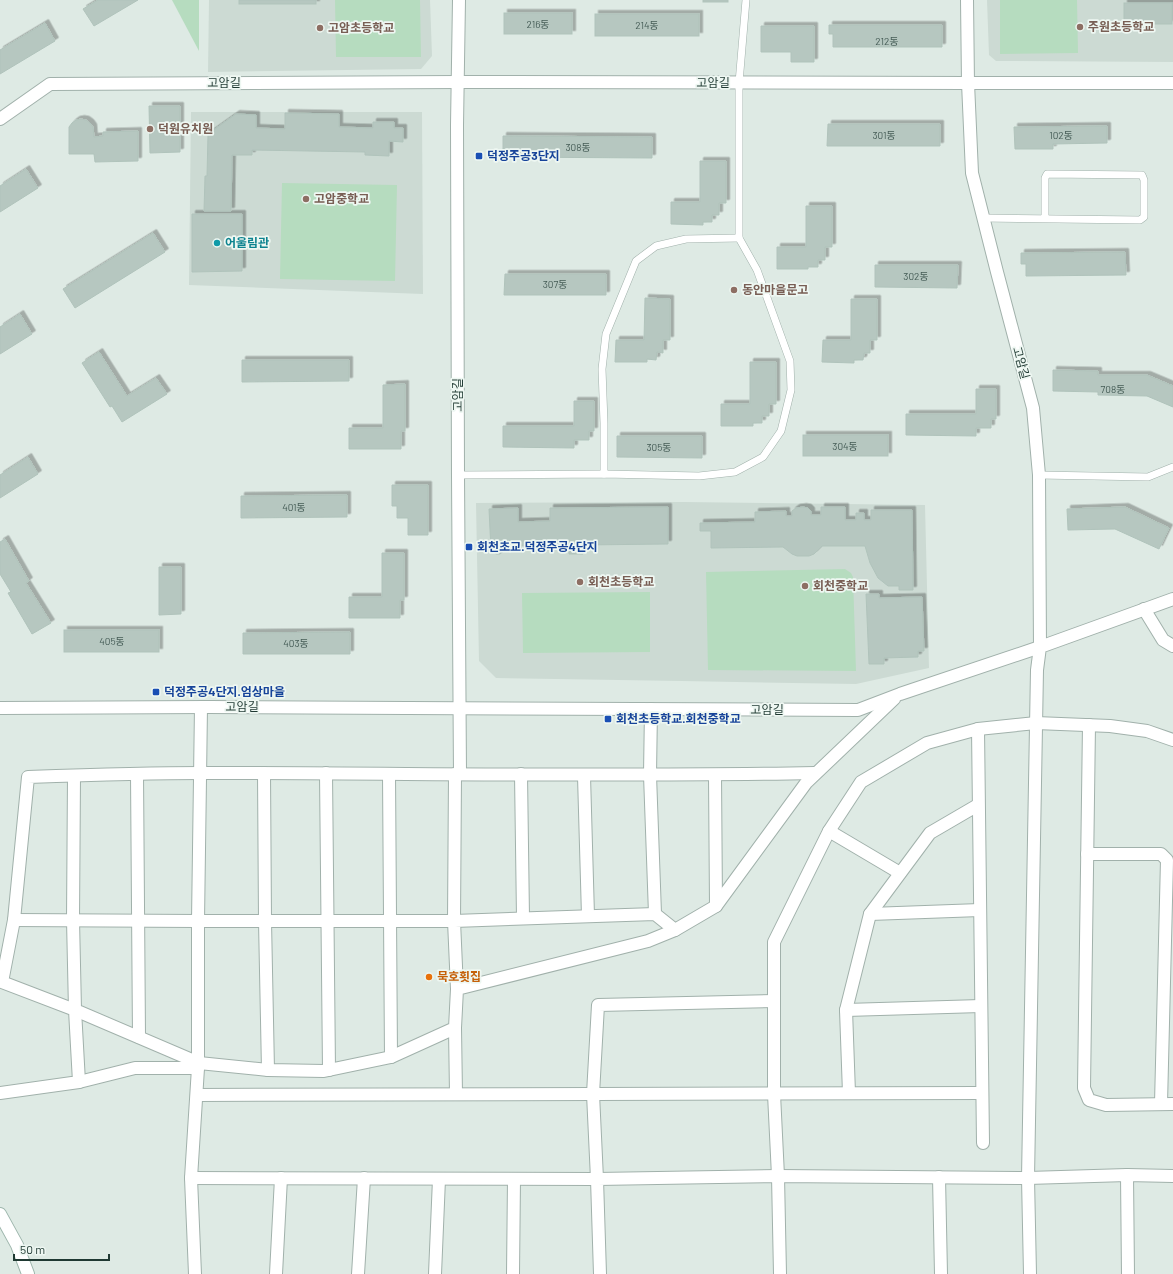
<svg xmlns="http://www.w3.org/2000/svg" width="1173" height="1274" font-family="Barlow,'Noto Sans KR',sans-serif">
<defs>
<filter id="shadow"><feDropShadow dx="3.5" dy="-3.5" stdDeviation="0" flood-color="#0004"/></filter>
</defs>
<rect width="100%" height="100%" fill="#deeae4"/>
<g fill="#ccdad3">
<path d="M209 0H430L432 56 421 69 208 72Z"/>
<path d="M987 0H1173V62L996 61 989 55Z"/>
<path d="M191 112H422L423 294 189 285Z"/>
<path d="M684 502 925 505 929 668 856 684 682 681 496 678 479 661 476 503Z"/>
</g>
<g fill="#b6dcbf">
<path d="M172 0H199V51Z"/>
<path d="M335 0H420L421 57H336Z"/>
<path d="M1000 0H1077L1078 53 1000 54Z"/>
<path d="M282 183 397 185 395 281 280 279Z"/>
<path d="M845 569 851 573 853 577 856 671 708 670 706 572Z"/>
<path d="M650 592V652L523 653 522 593Z"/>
</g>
<g fill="#b6c7c0" stroke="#b0c3bb" filter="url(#shadow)">
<path d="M98 0H138L94 26 83 9Z"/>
<rect x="239" y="0" width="77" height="4"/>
<rect x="703" y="0" width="25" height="2"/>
<rect x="1124" y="3" width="48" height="21"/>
<rect x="504" y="13" width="68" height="21"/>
<rect x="595" y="14" width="104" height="22"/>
<path d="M45 23 55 41 0 74V50Z"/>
<path d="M829 25H942V47H833V34H829Z"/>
<path d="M761 26H814V62H791V52H761Z"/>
<path d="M149 106H180V152L150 153Z"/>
<path d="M285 113 339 114V127L373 128V122H394V128H403V142L389 141V156L365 155V152L252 150V155H232L231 211H204L205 176H207L208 134 236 114 256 115V128L285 129Z"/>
<path d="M81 119 86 120 90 123 93 127 94 137 103 136V132L138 131V161L95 162 94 154H69V127L72 123 76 120Z"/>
<path d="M828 124H940V146H827Z"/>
<path d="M1107 126V143L1053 144V149H1015L1014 127Z"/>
<path d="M503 136 652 137V158L503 157Z"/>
<path d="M700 161H726V203H719V215H712V222H703V225L671 224V202H700Z"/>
<path d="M26 169 38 188 0 212V186Z"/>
<path d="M806 206H832V247H825V260H818V267H808V269H777V247H806Z"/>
<path d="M192 214H242V271L192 272Z"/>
<path d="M153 233 165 252 75 308 63 289Z"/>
<path d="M1125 252 1126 275 1026 276V264H1021V253Z"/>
<path d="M875 265H958L957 288 875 287Z"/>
<path d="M505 274H606V295H504Z"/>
<path d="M645 298 670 299V340H663V353L657 352 656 360 647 359V362H615L616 340H644Z"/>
<path d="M851 299H877V340H870V353H864L863 360H854V363L822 362 823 340H851Z"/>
<path d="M20 314 32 334 0 354V327Z"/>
<path d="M99 352 127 396 156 378 167 394 122 422 112 406 110 407 82 363Z"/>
<path d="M242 360H349V381L242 382Z"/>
<path d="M750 362H776V404H769V416H762V423H753V426H721V404H750Z"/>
<path d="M1053 370 1098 371V375H1147L1173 386V407L1147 396 1098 395V392L1053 391Z"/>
<path d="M405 384V431H401V449H349V428H383V385Z"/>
<path d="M976 389H996V419H991V428H976V436L906 435V414H976Z"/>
<path d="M574 401H594V431H589V440H574V448L503 447V426H574Z"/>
<rect x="803" y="435" width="85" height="21"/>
<path d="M617 436H702V458L617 457Z"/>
<path d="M28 457 38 474 0 498V475Z"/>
<path d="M392 485H428V535H408V518H397V506H392Z"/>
<path d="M347 495V517L241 518V496Z"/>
<path d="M668 507V544L583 545V554H569V545L506 546 505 550 500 554H496L491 550 489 509 518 508V522L550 521V508Z"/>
<path d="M803 507 808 508 811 511V515H821V507H845V520H856V513H864V520H871V510H912L913 590H899V586H888L878 578 870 563 865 546H822L814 554 809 556H797L792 554 783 547 711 548V531H700V523L755 522V512L786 511V516H792V511L796 508Z"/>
<path d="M1125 507 1169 528 1159 549 1115 529 1068 530 1067 509Z"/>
<path d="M5 539 29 581 26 583 51 623 32 634 8 593 11 592 0 574V542Z"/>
<path d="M382 553H404V600H400V618H349V597H382Z"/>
<path d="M159 567H181V614L159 615Z"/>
<path d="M866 594H879V598L922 597 924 651H918V657L884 658V664H869Z"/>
<rect x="64" y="630" width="95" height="22"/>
<path d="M350 632V654H243V633Z"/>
</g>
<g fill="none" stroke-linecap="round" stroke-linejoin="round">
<defs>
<g id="service">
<path d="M983 218 1140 220 1144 217V180L1142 175 1047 174 1045 178V219"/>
<path d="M604 474V423L602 369 606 334 636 261 656 246 686 239 739 238"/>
<path d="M458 475 604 474 699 476 735 472 763 457 781 431 791 390 790 361 757 270 739 238V83L746 0"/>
<path d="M1039 475 1148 477 1173 467"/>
</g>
<g id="minor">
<path d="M459 0 457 125 458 475 460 774"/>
<path d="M967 0 968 83H1173"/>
<path d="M0 119 50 84 458 82 968 83 972 173 997 272 1033 408 1039 475 1040 647 900 694 858 710 208 707 0 708"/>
<path d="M1144 609 1163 640 1173 646"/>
<path d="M651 709 650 775 655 914"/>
<path d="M1089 725 1084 1088 1089 1100 1106 1105 1173 1104"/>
<path d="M978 729 983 1143"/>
<path d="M264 773 265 921 268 1070"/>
<path d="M326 773 329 1070"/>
<path d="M137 774 139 1037"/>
<path d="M389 774 391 1057"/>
<path d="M521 774 523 918"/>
<path d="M715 775 716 906"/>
<path d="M74 776 73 920 75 1010 199 1063 268 1070 324 1071 391 1057 455 1028 457 989 648 941 675 930"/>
<path d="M584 776 588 916"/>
<path d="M829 831 900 873"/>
<path d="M1087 854H1161L1167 860 1161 1104"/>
<path d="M870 914 980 910"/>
<path d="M14 920 198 921 201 707"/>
<path d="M457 989 454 921 655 914 675 930 716 906 806 783 894 699"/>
<path d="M846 1010 981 1006"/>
<path d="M455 1028 456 1094"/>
<path d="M79 1082 135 1068H198V921H454L455 774"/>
<path d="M0 1093 79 1082 75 1010 2 982 14 920 28 777C86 775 144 773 202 773 406 773 611 777 815 773"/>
<path d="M849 1093 846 1010 870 914 930 833 978 805"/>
<path d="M197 1095 982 1093"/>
<path d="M1127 1175 1128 1274"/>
<path d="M939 1177 941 1274"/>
<path d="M191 1178 597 1179 593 1094 598 1005 774 1001"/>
<path d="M195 1274 191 1178 198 1068"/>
<path d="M276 1274 281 1178"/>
<path d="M358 1274 364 1178"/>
<path d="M435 1274 439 1179"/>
<path d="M513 1274 514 1179"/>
<path d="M600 1274 597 1179 778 1176 1028 1178 1127 1175 1173 1176"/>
<path d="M780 1274 778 1176 774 1094V942L829 831 861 782 927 743 978 729 1036 723 1110 726 1147 731 1173 740"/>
<path d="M1030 1274 1028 1178 1037 670 1040 647 1173 599"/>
</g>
<path id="secondary" d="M0 1214 17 1245 28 1274"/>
</defs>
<use href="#service" stroke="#a1b1ab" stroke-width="8"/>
<use href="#minor" stroke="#a1b1ab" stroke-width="14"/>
<use href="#secondary" stroke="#9db6ac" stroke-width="14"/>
<use href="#service" stroke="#fff" stroke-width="7"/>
<use href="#minor" stroke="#fff" stroke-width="12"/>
<use href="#secondary" stroke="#fff" stroke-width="12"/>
</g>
<g fill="#8d6e63" stroke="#eef7f2" stroke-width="1.5">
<circle cx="1080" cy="27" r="4"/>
<circle cx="320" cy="28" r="4"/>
<circle cx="150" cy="129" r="4"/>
<circle cx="306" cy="199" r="4"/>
<circle cx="734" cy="290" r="4"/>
<circle cx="580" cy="582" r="4"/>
<circle cx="805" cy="586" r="4"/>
</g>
<g fill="#1a4fb4" stroke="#eef7f2" stroke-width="1.5">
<rect x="475" y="152" width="8" height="8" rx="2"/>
<rect x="465" y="543" width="8" height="8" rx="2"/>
<rect x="152" y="688" width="8" height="8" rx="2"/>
<rect x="604" y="715" width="8" height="8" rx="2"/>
</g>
<circle fill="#0f9aa8" stroke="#eef7f2" stroke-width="1.5" cx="217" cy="243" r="4"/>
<circle fill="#e8710a" stroke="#eef7f2" stroke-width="1.5" cx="429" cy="977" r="4"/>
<g text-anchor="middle" stroke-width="3.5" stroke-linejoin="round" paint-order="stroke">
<g font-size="10" fill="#455c56">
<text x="538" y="28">216동</text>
<text x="647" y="29">214동</text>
<text x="887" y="45">212동</text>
<text x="884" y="139">301동</text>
<text x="1061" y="139">102동</text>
<text x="578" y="151">308동</text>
<text x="916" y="280">302동</text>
<text x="555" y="288">307동</text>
<text x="1113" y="393">708동</text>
<text x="845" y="450">304동</text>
<text x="659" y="451">305동</text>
<text x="294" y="511">401동</text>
<text x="112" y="645">405동</text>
<text x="296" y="647">403동</text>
</g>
<g font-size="12" font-weight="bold" fill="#785e54" stroke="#eef7f2" text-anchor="start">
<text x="1088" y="31">주원초등학교</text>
<text x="328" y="32">고암초등학교</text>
<text x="158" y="133">덕원유치원</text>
<text x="314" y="203">고암중학교</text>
<text x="742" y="294">동안마을문고</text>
<text x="588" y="586">회천초등학교</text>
<text x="813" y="590">회천중학교</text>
</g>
<g font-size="12" fill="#1f3932" stroke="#eef7f2">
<text x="224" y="87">고암길</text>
<text x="713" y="87">고암길</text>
<text transform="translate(1021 363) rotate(75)" y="4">고암길</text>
<text transform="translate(458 395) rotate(-90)" y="4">고암길</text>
<text x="242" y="711">고암길</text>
<text x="767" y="714">고암길</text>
</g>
<g font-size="12" font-weight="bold" fill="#164399" stroke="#eef7f2" text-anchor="start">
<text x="487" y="160">덕정주공3단지</text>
<text x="477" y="551">회천초교.덕정주공4단지</text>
<text x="164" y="696">덕정주공4단지.엄상마을</text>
<text x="616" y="723">회천초등학교.회천중학교</text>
</g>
<g font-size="12" font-weight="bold" fill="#0d838f" stroke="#eef7f2" text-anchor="start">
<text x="225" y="247">어울림관</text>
</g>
<g font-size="12" font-weight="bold" fill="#c56008" stroke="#eef7f2" text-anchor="start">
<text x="437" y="981">묵호횟집</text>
</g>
</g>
<path d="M14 1254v6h95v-6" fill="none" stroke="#1f3932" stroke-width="2"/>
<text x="20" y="1254" font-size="12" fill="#1f3932" stroke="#eef7f2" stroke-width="3" paint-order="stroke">50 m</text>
</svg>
